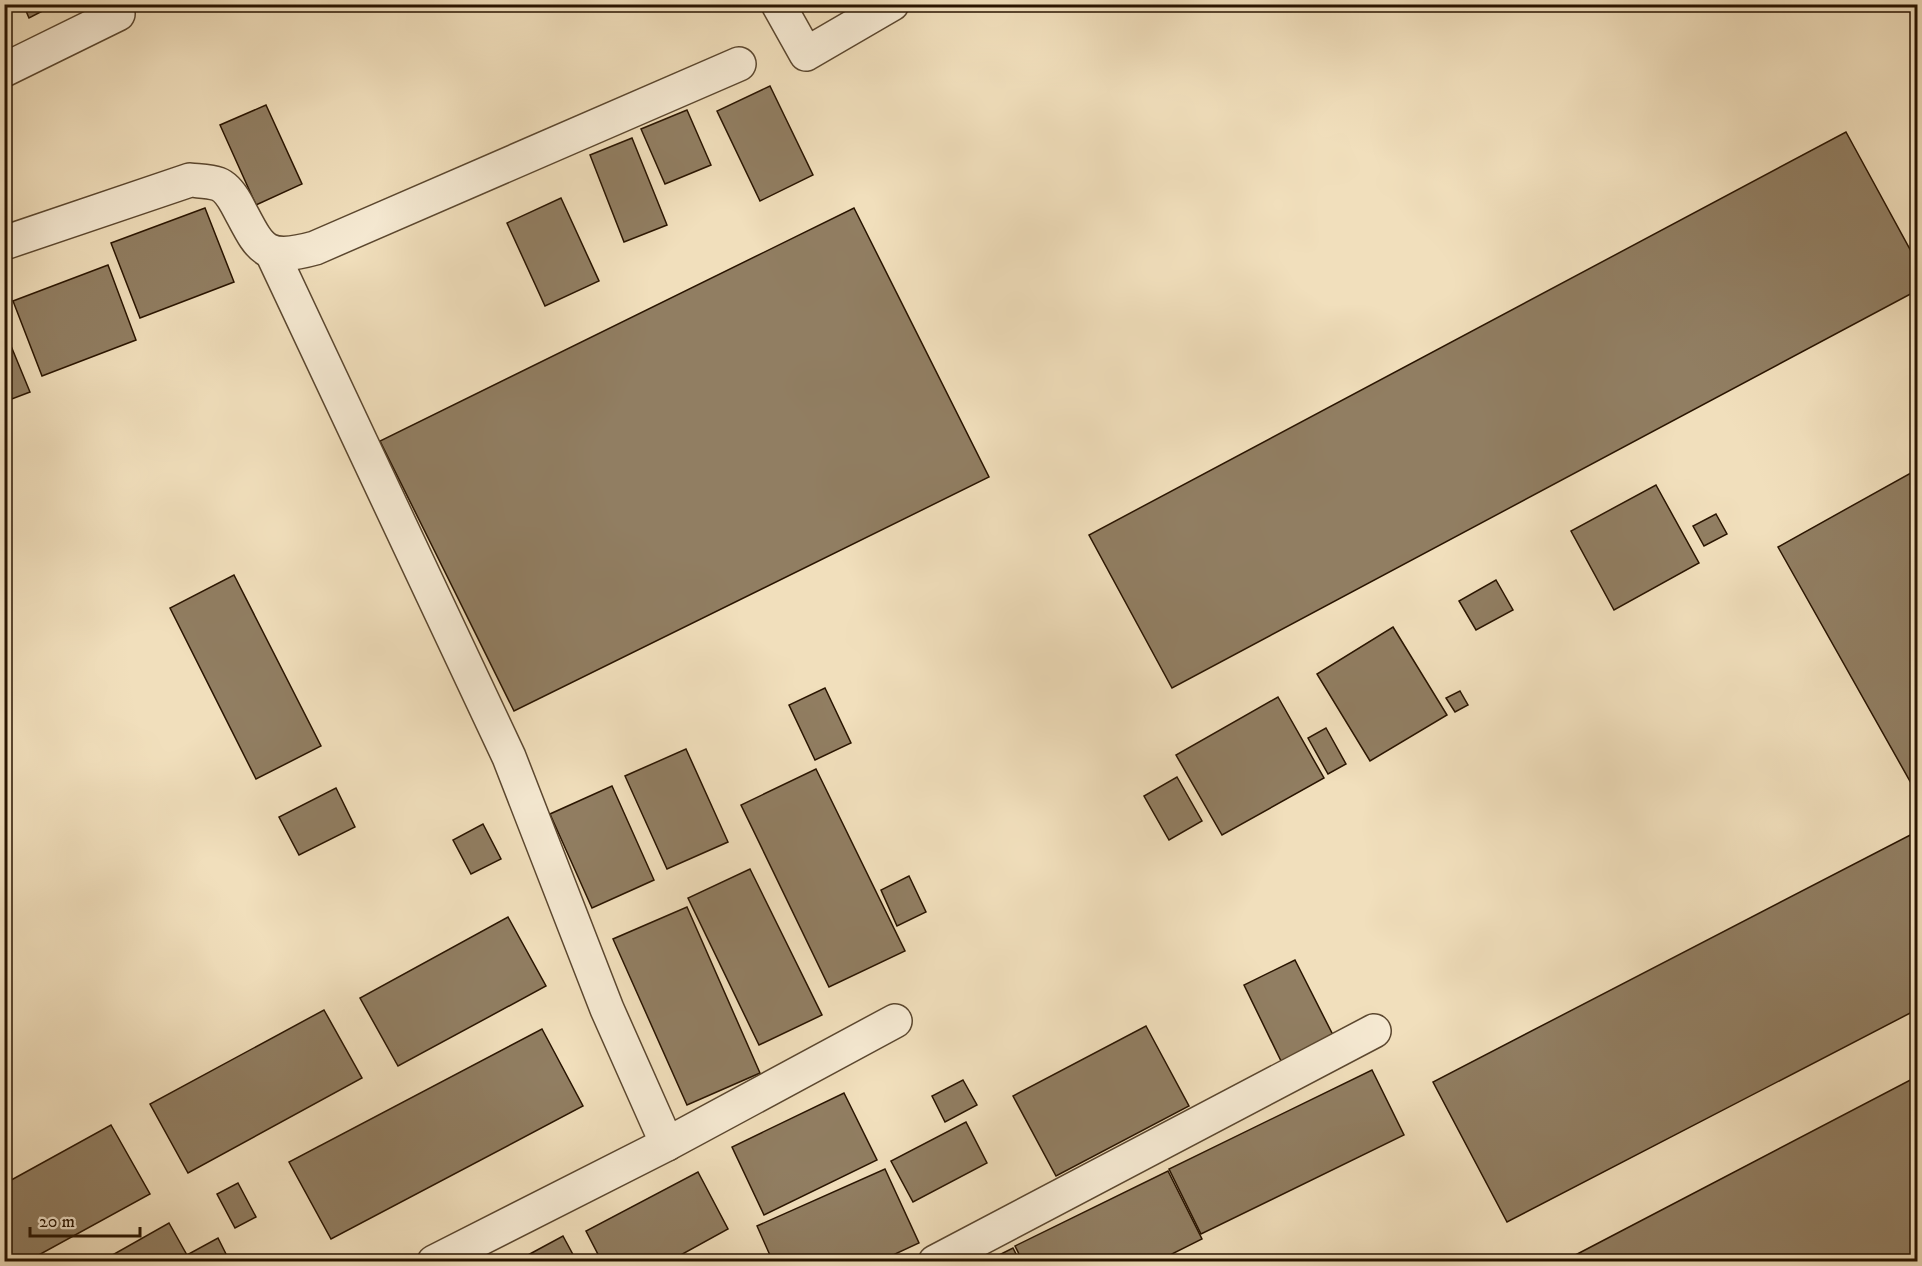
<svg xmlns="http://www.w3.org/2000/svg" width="1922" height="1266" font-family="'IM FELL DW Pica',serif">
<rect width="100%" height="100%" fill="#f1dfbc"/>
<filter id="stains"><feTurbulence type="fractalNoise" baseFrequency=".00333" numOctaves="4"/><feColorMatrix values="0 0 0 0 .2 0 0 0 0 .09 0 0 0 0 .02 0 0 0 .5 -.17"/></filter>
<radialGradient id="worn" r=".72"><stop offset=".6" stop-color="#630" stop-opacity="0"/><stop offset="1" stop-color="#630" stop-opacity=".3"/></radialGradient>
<g fill="#917e62" stroke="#291400" stroke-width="1.5">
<path d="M23 4H56L29 18Z"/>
<path d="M770 86 813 175 760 201 717 111Z"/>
<path d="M266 105 302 184 256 205 220 125Z"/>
<path d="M687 110 711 165 665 184 641 129Z"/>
<path d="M1846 132 1918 264V290L1172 688 1089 535Z"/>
<path d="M632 138 667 225 624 242 590 155Z"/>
<path d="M561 198 599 281 545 306 507 223Z"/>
<path d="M205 208 234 282 140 318 111 243Z"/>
<path d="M854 208 989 477 514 711 380 441Z"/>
<path d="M108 265 136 340 42 376 13 301Z"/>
<path d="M4 329 30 392 4 402Z"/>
<path d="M1918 469V780L1911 783 1778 547Z"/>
<path d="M1656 485 1699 563 1614 610 1571 531Z"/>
<path d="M1716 514 1727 534 1704 546 1693 526Z"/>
<path d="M234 575 321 746 256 779 170 608Z"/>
<path d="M1496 580 1513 610 1476 630 1459 601Z"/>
<path d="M1393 627 1447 715 1370 761 1317 674Z"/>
<path d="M825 688 851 743 815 760 789 705Z"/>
<path d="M1460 691 1468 705 1455 712 1446 698Z"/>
<path d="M1278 697 1324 778 1222 835 1176 755Z"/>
<path d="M1326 728 1346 764 1328 774 1308 738Z"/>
<path d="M686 749 728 842 667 869 625 776Z"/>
<path d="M816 769 905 951 829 987 741 805Z"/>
<path d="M1177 777 1202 821 1169 840 1144 796Z"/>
<path d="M612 786 654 880 592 908 550 814Z"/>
<path d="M336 788 355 827 299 855 279 817Z"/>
<path d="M483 824 501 859 471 874 453 840Z"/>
<path d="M1918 831V1009L1507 1222 1433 1082Z"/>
<path d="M750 869 822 1015 759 1045 688 898Z"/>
<path d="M909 876 926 912 897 926 881 890Z"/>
<path d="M687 907 760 1073 687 1105 613 939Z"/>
<path d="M508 917 546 986 398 1066 360 998Z"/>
<path d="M1295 960 1335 1039 1283 1065 1244 985Z"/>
<path d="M324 1010 362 1078 188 1173 150 1104Z"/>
<path d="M1146 1026 1189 1106 1056 1176 1013 1096Z"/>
<path d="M542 1029 583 1106 331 1239 289 1162Z"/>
<path d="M1372 1070 1404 1135 1201 1234 1169 1169Z"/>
<path d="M1918 1076 1916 1262H1562Z"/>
<path d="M963 1080 977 1105 945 1122 932 1096Z"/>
<path d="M844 1093 877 1160 764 1215 732 1147Z"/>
<path d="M966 1122 987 1163 913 1202 891 1161Z"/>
<path d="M111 1125 150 1194 26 1262H4V1184Z"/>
<path d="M885 1169 919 1243 878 1262H773L757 1226Z"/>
<path d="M1168 1171 1202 1239 1156 1262H1023L1015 1246Z"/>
<path d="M698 1172 728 1229 668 1262H602L586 1231Z"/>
<path d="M238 1183 256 1217 235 1228 217 1194Z"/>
<path d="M169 1223 187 1255 218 1238 230 1262H100Z"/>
<path d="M563 1236 577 1262H515Z"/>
<path d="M1013 1248 1020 1262H985Z"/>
</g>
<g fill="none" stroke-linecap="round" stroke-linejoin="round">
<defs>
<g id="minor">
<path d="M778 4 806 54 892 4"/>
<path d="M4 70 118 14"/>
<path d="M4 243 190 180C198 181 210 181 218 184 226 187 232 196 236 203 260 247 261 263 315 248L739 64"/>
<path d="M272 253 509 757 607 1009 667 1144"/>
<path d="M434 1262 667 1144 895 1021"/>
<path d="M935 1262 1374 1031"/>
</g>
</defs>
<use href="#minor" stroke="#5b472f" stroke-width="36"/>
<use href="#minor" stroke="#f6ead3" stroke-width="33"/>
</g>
<rect width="1922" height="1266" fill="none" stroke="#f1dfbc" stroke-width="24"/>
<rect x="6" y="6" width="1910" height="1254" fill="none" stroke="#291400" stroke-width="3"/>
<rect x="12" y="12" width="1898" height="1242" fill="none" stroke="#291400" stroke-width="1.5"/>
<path d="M30 1227v9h110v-9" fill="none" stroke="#291400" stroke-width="3"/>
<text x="39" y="1227" font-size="18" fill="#291400" stroke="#f6ead3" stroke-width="4.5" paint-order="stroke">20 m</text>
<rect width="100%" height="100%" filter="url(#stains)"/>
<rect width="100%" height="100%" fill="url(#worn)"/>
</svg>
